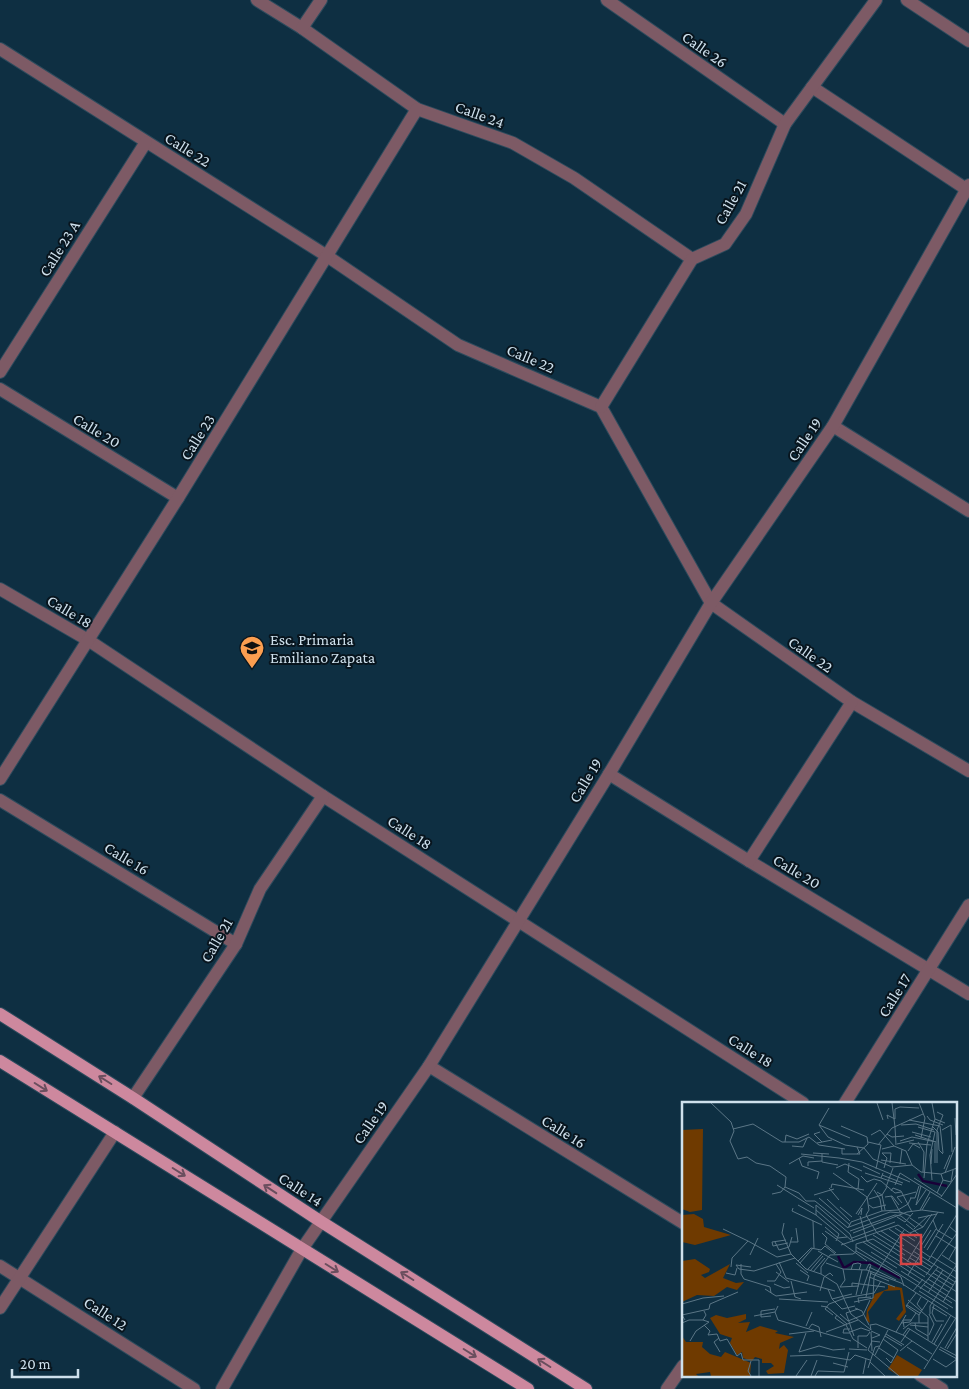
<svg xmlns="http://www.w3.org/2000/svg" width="969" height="1389" font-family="'Crimson Pro',serif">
<rect width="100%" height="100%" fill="#0e2f42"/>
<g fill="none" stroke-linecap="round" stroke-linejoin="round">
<defs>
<g id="minor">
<path d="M257 0 302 28 417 109 513 143 574 178 692 259"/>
<path d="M607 0 785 124"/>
<path d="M907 0 969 41"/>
<path d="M302 28 321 0"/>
<path d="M0 49 327 256 458 345 601 407 711 603 852 702 969 771"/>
<path d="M812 87 966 189"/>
<path d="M0 372 146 142"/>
<path d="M0 389 178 498"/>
<path d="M601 407 692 259 725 244 746 214 785 124 876 0"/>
<path d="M833 426 969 511"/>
<path d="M0 589 88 640 323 796 803 1103"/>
<path d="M609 774 749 861 969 994"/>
<path d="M0 779 178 498 417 109"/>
<path d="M0 800 236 944"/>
<path d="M749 861 852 702"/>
<path d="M429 1066 683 1223"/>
<path d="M133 1098 236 944 260 889 323 796"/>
<path d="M845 1103 969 905"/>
<path d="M955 1195 969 1204"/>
<path d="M0 1266 194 1389"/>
<path d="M0 1308 115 1132"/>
<path d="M920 1375 942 1389"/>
<path d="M222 1389 302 1249 429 1066 609 774 711 603 833 426 969 185"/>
<path d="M667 1389 683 1366"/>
</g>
<g id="major">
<path d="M0 1014 133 1098 320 1221 586 1389"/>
<path d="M0 1061 528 1389"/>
</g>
</defs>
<use href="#minor" stroke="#2d4b5d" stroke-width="14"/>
<use href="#major" stroke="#2d4b5d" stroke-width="14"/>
<use href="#minor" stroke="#7d5a65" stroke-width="12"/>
<use href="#major" stroke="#cd889e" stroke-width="12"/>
</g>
<defs><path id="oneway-shaft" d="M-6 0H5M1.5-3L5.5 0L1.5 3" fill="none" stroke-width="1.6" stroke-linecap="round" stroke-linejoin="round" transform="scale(1.25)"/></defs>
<g stroke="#6a4e5e">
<use href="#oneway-shaft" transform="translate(105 1080) rotate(-148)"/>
<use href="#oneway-shaft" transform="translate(41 1087) rotate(32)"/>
<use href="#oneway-shaft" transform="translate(179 1172) rotate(32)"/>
<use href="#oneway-shaft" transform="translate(270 1189) rotate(-147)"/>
<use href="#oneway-shaft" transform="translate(332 1268) rotate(32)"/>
<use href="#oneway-shaft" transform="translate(407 1276) rotate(-148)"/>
<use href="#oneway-shaft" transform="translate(470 1353) rotate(32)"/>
<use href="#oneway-shaft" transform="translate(544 1363) rotate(-148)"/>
</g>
<defs>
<symbol id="school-pin" viewBox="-11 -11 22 30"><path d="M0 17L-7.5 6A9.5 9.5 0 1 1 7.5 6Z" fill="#fb9e50" stroke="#08151e"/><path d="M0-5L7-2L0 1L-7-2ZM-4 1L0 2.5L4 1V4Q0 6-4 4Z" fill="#111"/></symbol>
</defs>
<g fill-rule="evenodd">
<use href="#school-pin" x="238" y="634" width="28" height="38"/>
</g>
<g text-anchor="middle" stroke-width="4" stroke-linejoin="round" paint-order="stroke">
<g font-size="16" fill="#cee0ec" stroke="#08151e">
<text transform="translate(705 49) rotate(35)" y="6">Calle 26</text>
<text transform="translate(480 114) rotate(20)" y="6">Calle 24</text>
<text transform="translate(188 149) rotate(32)" y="6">Calle 22</text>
<text transform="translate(730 202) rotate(-61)" y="6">Calle 21</text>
<text transform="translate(59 248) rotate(-58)" y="6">Calle 23 A</text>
<text transform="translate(531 358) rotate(23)" y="6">Calle 22</text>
<text transform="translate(97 430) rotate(31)" y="6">Calle 20</text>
<text transform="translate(197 437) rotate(-58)" y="6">Calle 23</text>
<text transform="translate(804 439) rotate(-56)" y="6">Calle 19</text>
<text transform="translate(70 611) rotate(31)" y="6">Calle 18</text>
<text transform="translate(811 654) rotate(35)" y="6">Calle 22</text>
<text transform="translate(585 780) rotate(-59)" y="6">Calle 19</text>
<text transform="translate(410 832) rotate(33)" y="6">Calle 18</text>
<text transform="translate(127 858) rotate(31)" y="6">Calle 16</text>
<text transform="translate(797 871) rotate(31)" y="6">Calle 20</text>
<text transform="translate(216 940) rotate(-60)" y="6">Calle 21</text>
<text transform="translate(894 995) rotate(-58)" y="6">Calle 17</text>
<text transform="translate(751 1050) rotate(32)" y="6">Calle 18</text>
<text transform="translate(370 1122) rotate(-55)" y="6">Calle 19</text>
<text transform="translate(564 1131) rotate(32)" y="6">Calle 16</text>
<text transform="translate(301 1189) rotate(33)" y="6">Calle 14</text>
<text transform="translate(106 1313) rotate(33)" y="6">Calle 12</text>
</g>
<g font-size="16" fill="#cee0ec" stroke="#08151e" text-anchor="start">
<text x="270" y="645">Esc. Primaria<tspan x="270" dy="18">Emiliano Zapata</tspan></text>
</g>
</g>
<g transform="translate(682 1102)">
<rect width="275" height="275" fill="#0e2f42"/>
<path d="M21 27 20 108 8 110 0 107V28ZM12 112 21 117 22 125 49 133 13 143 0 140V113ZM13 157 28 167 27 170 19 173 23 176 48 162 41 176 54 181 62 180 55 188 45 185 32 194 15 193 0 200V159ZM206 183 220 186 224 210 217 219 214 217 221 208 218 188 202 189 186 210 188 221 184 218 185 208 193 192 206 187ZM64 212V217L56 221 68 220 64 230 78 224 96 229 93 231 112 235 98 241 97 247 102 243 106 248 102 271 86 272 84 269 92 264 89 261H80V257L73 255 70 259 61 256 60 250 55 253 48 241 50 236 38 232 28 216 34 213 45 216ZM0 234 4 240H21L20 245 28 252 39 255 43 250 69 261 68 274H29L28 270 14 272 16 274H0ZM215 253 240 268 236 274H217L206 267Z" fill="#6f3a00"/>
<path fill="none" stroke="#190038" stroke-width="2.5" d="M236 72 241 79 265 84M156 154 162 166 172 160 189 161 218 176"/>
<path fill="none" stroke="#5b7686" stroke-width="1" d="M29 1 49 20 52 29 48 39 56 57 65 55 74 61 88 64 104 75 103 85M195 1 201 18M210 1 213 25M237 1 243 16 239 36M250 1 253 17 263 21M255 10 261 13 255 28V61M245 14 248 18 261 23M273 16 274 33M206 17 205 13 213 17V7L218 5 237 6M227 18 258 24M137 23 168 36M137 23 146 35 163 43M137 23 147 6M219 23 234 22 252 28M159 24 185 35 186 42 175 52M250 24 256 30 257 48 261 52M258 24 261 51M213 25 214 43M236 25 253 30 248 53 250 78M51 27 71 22 100 40H117L127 35 137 43 163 47M260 28 269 23 270 50M138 30 132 32 140 40M230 30 249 35M205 32 210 35 222 34M189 33 198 28 212 44M218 39 230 35 254 40 233 33M103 40 104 33 115 37 127 32M186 40 199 43 194 67M236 40 242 50 241 70M135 41 150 38M227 41 249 43M215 42 232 38M163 43 182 46 191 57 210 65 230 63M196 43 210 26 241 12M110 44 121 45 125 36M160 46V52H178L175 45M200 47 212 44 224 49 230 63 239 70 259 72 275 66M226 49 231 42 238 46M131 51 147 52M200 51H209L208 61M200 51 205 56 202 66M119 52 157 56M140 52V60L156 63M117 56 120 64 137 70 135 77M157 56 180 60 228 80M199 58 224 62M167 61 166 70 177 77 176 87M253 61V41M107 62 121 54 132 56M218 62 220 47M249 62 250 47M126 64V60L140 59M181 64 198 72M154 66 163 62 180 69M262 67 268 53M151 71 185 95 187 108 184 113 195 131 250 165M183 71 199 76 201 71M263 71 273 45M200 73 221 81M179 74 185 80 192 77 199 79 213 91 219 90M199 76 220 83M232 76 260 94M242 76 245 42 253 17M261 78 269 80 271 68M95 83 132 106M213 83 218 71 239 84 234 103M239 84 275 106M103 85 117 91 124 99H133M204 85 211 66M147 86 157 98M149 86 150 82 182 88M192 88 198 97 200 109M209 89 211 86 219 89 230 110M195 90 200 93 203 108M255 91 261 78 259 72M90 92 99 90 103 85M132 93 152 87M209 94 218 110 229 114M203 95 210 94 217 103M259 95 275 72M137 96 168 123M228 96H233L237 84M145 97 168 119M187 97 200 93 205 85M133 99 166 126M220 101 215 95 234 90M116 103 134 113M134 103 168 132 171 140M134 103V113L157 132 154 139M187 103 191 106 204 103M234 103 244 88M158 105 170 115M111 106 110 109 140 123M134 108 169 138M238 108 248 90M240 108 248 95M174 112 195 81M176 113 180 106 179 113M178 114 185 139 243 175M215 115 223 120 231 111M228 116 241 125M236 116 255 112M251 118 255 128 270 137M131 119 132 146M102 121 100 131 109 152 124 167 139 172M224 122 239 134M216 123 235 136M143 125 156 136 165 135M167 125 208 110 220 111M166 126 169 120 200 109 216 108 226 102 229 96M213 126 233 139M41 127 66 139M207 127 248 155M232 127 247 113M143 129 185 159M168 129 213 113 219 114 233 125M199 129 222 144M140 131 145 136 143 142 154 151M171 131 225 110 240 108 262 111M228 131 241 125 250 112M191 133 223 153M254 134 275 147M170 136 213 120M104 138 90 140 91 144 106 141M66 139 95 155 109 152M93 140 97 148 107 145 110 135M109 140H116L114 126M181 140 275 200M159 143 216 123M239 144 249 128M174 145 271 206M242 146 254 127M245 148 261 122M136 149 156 160M174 149 219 175 222 184M231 149 275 177M189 150 215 166M171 152 174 150V142L191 137 275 190M171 152 148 153 139 165V172L155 182 169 212 189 228M68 153 76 136M260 153 275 163M249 154 275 170M228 156 248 168M267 157 275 143M116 159 129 146 139 148 143 144 153 152M246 159 275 112M97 160 104 176 153 189M225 160 256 110M114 161 126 171M118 161 131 146M144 161 161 167M59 162V172L62 177 88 185 89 191M54 163 57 167 72 169 113 156M54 163 69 165M49 165 50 156 66 139M187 165 214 178M126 167 140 152M118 168 127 174 125 179M169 168 171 162 176 161 179 162 177 168M254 168 273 180M128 169 141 154M219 169 238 181M94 170 107 180M131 170 143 156M44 171 53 173 55 166M188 171 207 179M251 171 271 183M226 173 240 150M244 173 275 131 267 124M187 175 213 185M246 177 267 190M85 179H93L99 170 94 162M109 179 113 195 119 197M92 182 102 186 108 185M242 183 270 201M170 184V181L203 185M158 185 163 178 161 167 185 168 219 181 273 216M158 185 177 184M83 187 94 194 125 190M146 187 150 197 160 207 173 204M238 187 256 165M138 189 142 175 148 171 151 174M231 189 241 177M237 189 266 207M234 191 224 204 237 213M246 191 261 168M179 192 189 163 187 162 184 168M174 193 180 168M184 195 189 170M239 195 235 202 240 208M21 196 42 194M97 197 146 200M150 197 170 192M226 198 246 215V238M172 200 191 196 192 175 222 128M261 200 275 177M177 201 176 196 189 195M0 202 21 196M225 203 238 211M252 203 250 211 254 219H262M96 204 93 210 96 218 169 239M139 204 145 205 165 222M250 205 265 214M173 206 180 209 187 223M158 212 166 219 181 213 188 198M247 212 252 222 247 233M248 212V204L275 162M151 213 143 207 147 202 163 196 192 191 199 179M155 213 153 216 163 223M72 214 93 210M89 214 79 215V209L93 207M3 218 0 213 27 207 28 202 56 190M0 221 7 218H21M219 221 228 220 234 211M233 221 234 227 246 234M237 221V213L246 199M22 223 28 229 26 233 35 232 38 239 45 237 55 254 59 251 61 258H77V274M164 223 171 237M228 223 246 225M124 224 130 210M222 225 221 218H230M127 226 130 222 137 225 139 235M168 227H162L161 231H168M221 227 229 221H246M189 228 188 223 194 222 221 233 226 226 255 244M189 229 198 233 190 236M144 230 176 218M168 230 179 226 188 229M189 230 190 249M214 230 224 213M107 232 132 229M204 232 222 243M221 233 250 252M172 234 164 211 176 207M203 234 220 244M37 236 32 240 38 250M171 237 185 246M201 237 216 248 209 261 204 256M8 239 14 229 27 220 21 218 24 213 22 209M219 240 228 227M250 240 260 222M252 242 269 213M225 245 246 259M258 245 275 254M176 246V234H185L188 230M197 246 212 256M263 246 275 225M167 247 185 248M257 247 275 257M265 247 275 231M186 248 217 274M186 248 190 239 198 240M218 249 230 239M117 250 137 244 151 248 163 247M117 250 124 231M193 253 206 228M108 254 137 253 168 258 173 253 188 258M251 257 264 265 275 257M188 260 203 274M151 261 166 265M186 266 193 245 197 244M242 267 275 214M181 272 184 257M69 274 66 269 69 259M114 274 125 258M129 274 135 258M133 274 136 269 162 270 167 250"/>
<path fill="#d54445" fill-opacity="0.15" stroke="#d54445" stroke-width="2.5" d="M219 133H239V162H219Z"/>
<rect width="275" height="275" fill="none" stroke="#cee0ec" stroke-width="2.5"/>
</g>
<path d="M12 1369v8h66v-8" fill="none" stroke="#cee0ec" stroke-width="2.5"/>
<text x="20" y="1369" font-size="15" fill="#cee0ec" stroke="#08151e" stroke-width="4" paint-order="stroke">20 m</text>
</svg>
